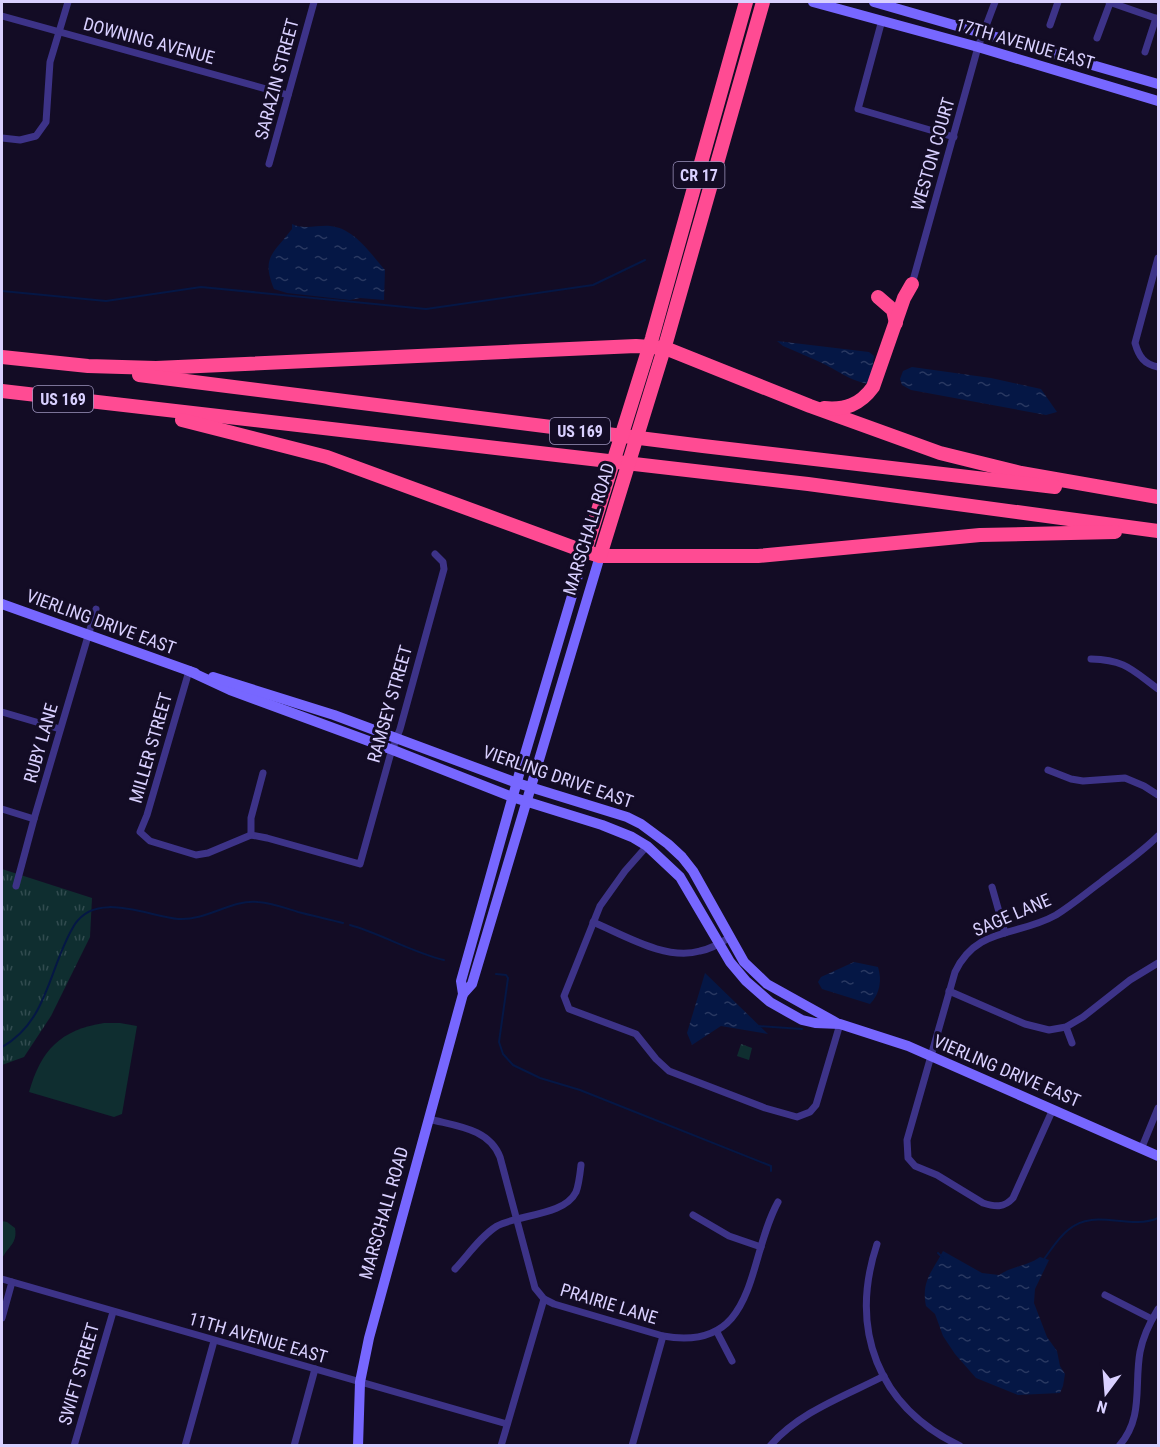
<svg xmlns="http://www.w3.org/2000/svg" width="1160" height="1447" font-family="'Roboto Condensed',sans-serif">
<defs>
<pattern id="grass-tufts" width="24" height="20" patternUnits="userSpaceOnUse" patternTransform="scale(1.5)"><rect width="24" height="20" fill="#0f2e30"/><path d="M3 7l-1-3M5 7V3M7 7l1-3M15 17l-1-3M17 17v-4M19 17l1-3" fill="none" stroke="#314b4f"/></pattern>
<pattern id="water-ripples" width="26" height="14" patternUnits="userSpaceOnUse" patternTransform="scale(1.5)"><rect width="26" height="14" fill="#051745"/><path d="M2 4q2-2 4 0t4 0M15 11q2-2 4 0t4 0" fill="none" stroke="#293861"/></pattern>
</defs>
<rect width="100%" height="100%" fill="#130c25"/>
<g fill="url(#grass-tufts)">
<path d="M2 869 92 898 90 937 51 1016 24 1057 2 1065Z"/>
<path d="M741 1044 752 1048 749 1060 737 1056Z"/>
</g>
<g fill="#0f2e30">
<path d="M104 1023H120L137 1026 122 1114 114 1117 29 1092C41 1050 60 1030 104 1023Z"/>
<path d="M2 1221 7 1222 15 1228C18 1244 7 1247 2 1259Z"/>
</g>
<g fill="url(#water-ripples)">
<path d="M292 224C304 230 317 225 330 226 354 228 370 253 385 270L384 300 360 298 350 300 287 293 274 289C261 257 273 254 292 229Z"/>
<path d="M777 341 869 352 874 356 870 384C853 382 841 373 826 365 812 358 797 352 783 346Z"/>
<path d="M912 367 991 378 1041 389 1057 412 1046 415 911 390 902 385 900 379 903 371Z"/>
<path d="M854 962 878 967C882 980 880 994 870 1004L822 989 818 982 821 977Z"/>
<path d="M705 973 768 1034 721 1026 692 1045 687 1033Z"/>
<path d="M943 1251 982 1273 999 1275C1012 1266 1028 1266 1040 1257L1049 1260 1035 1289 1034 1303 1047 1337 1057 1351 1060 1366 1065 1374 1063 1386 1060 1393 1018 1395 976 1378 955 1354 943 1336 935 1314 926 1306C921 1281 932 1272 943 1251Z"/>
</g>
<g fill="none" stroke-linecap="round" stroke-linejoin="round">
<g stroke="#051745" stroke-width="2">
<path d="M2 291 106 301 201 287 426 309 593 285 645 260"/>
<path d="M350 925C382 934 411 952 444 960"/>
<path d="M496 974 506 975 508 978 499 1042 503 1054 513 1065 540 1078 580 1090 771 1166V1171"/>
<path d="M757 1026 802 1029"/>
<path d="M2 1047C49 1021 49 965 75 924 97 891 147 916 178 919 207 921 231 899 258 902 272 903 285 908 298 912 313 916 328 919 343 923"/>
<path d="M938 1253 943 1258"/>
<path d="M1044 1259C1051 1250 1058 1238 1068 1230 1094 1207 1129 1231 1158 1218"/>
</g>
<g stroke="#3d3388" stroke-width="7">
<path d="M1109 2 1158 19"/>
<path d="M2 16 288 95"/>
<path d="M882 20 858 109 954 137"/>
<path d="M1050 25 1058 2"/>
<path d="M1097 38 1110 3"/>
<path d="M1145 52 1156 18"/>
<path d="M2 138 20 140 36 136 46 122 50 62 68 2"/>
<path d="M269 164 314 2"/>
<path d="M1158 258 1135 343C1139 357 1144 364 1158 367"/>
<path d="M912 284 978 47 995 2"/>
<path d="M1091 659C1126 660 1132 670 1158 689"/>
<path d="M189 671 147 815 140 832 150 841 196 855 208 853 251 835 267 838 360 864 390 756 400 729 444 569 443 562 435 554"/>
<path d="M2 712 60 729"/>
<path d="M1048 770 1071 779 1083 781 1125 778 1144 786 1158 795"/>
<path d="M2 809 34 819"/>
<path d="M251 835V818L263 773"/>
<path d="M647 846 625 871 600 906 564 996 569 1009 636 1034 656 1059 669 1071 765 1108 797 1117 810 1112 816 1105 840 1024"/>
<path d="M16 886 34 819 96 609"/>
<path d="M992 887 1005 933"/>
<path d="M593 922C624 935 666 961 700 951 711 949 721 943 730 937"/>
<path d="M949 991 1025 1024 1049 1030 1066 1027 1083 1017 1130 980 1158 963"/>
<path d="M1066 1027 1072 1043"/>
<path d="M1053 1109 1013 1198C1004 1208 995 1207 983 1203L937 1175 915 1166 908 1158 907 1140 955 972C977 926 1017 937 1056 915 1072 905 1086 893 1101 882 1120 867 1141 853 1158 836"/>
<path d="M429 1119C455 1126 489 1128 500 1157L535 1288 544 1299 554 1304 663 1336C759 1353 746 1260 778 1202"/>
<path d="M1142 1147 1158 1108"/>
<path d="M693 1215 729 1236 761 1247"/>
<path d="M877 1244C849 1329 877 1406 960 1446"/>
<path d="M455 1269C468 1255 481 1236 497 1226 519 1214 564 1216 576 1192 579 1184 580 1174 581 1165"/>
<path d="M2 1279 507 1424"/>
<path d="M1105 1295 1152 1319"/>
<path d="M2 1318 12 1282"/>
<path d="M717 1332 732 1361"/>
<path d="M74 1446 113 1312"/>
<path d="M185 1446 214 1341"/>
<path d="M294 1446 315 1369"/>
<path d="M501 1446 544 1299"/>
<path d="M632 1446 663 1336"/>
<path d="M770 1446C799 1412 845 1396 884 1376"/>
<path d="M1119 1446C1144 1418 1134 1385 1140 1352 1143 1336 1150 1322 1158 1309"/>
</g>
<g stroke="#7767ff" stroke-width="10">
<path d="M813 2 978 47 1158 101"/>
<path d="M874 2 1158 84"/>
<path d="M2 604 195 673"/>
<path d="M189 671 230 690 393 750 512 797 602 825 632 837 647 846 680 877 730 962 746 981 770 1002 802 1020 815 1023 840 1024 908 1046 1158 1156"/>
<path d="M213 677 334 715 517 783 627 817 641 824 668 844 682 857 693 871 744 962 767 984 837 1023"/>
<path d="M463 994 472 984 600 556"/>
<path d="M358 1446 360 1382 369 1338 463 994 461 981 520 771 585 552"/>
</g>
<g stroke="#ff4b93" stroke-width="14">
<path d="M878 297 893 310 896 323"/>
<path d="M2 357 88 366 156 368 636 346 665 348 810 406 940 453 1021 473 1158 497"/>
<path d="M139 375 703 446 1055 487"/>
<path d="M2 391 808 484 1158 531"/>
<path d="M824 408C845 410 860 405 873 387L904 298 912 284"/>
<path d="M182 420 327 457 575 548 600 556H758L980 535 1115 532"/>
<path d="M585 552 652 338 746 2"/>
<path d="M600 556 667 339 763 2"/>
</g>
</g>
<g text-anchor="middle" stroke-width="6" stroke-linejoin="round" paint-order="stroke">
<g fill="#130c25" stroke="#9e95be" stroke-width="1.5">
<rect x="673.5" y="162" width="51" height="26" rx="4.5"/>
<rect x="33" y="386" width="60" height="26" rx="4.5"/>
<rect x="550" y="418" width="60" height="26" rx="4.5"/>
</g>
<g font-size="16" font-weight="bold" fill="#d9d0ff">
<text x="699" y="181">CR 17</text>
<text x="63" y="405">US 169</text>
<text x="580" y="437">US 169</text>
</g>
<g font-size="18" fill="#d9d0ff" stroke="#130c25">
<text transform="translate(149 41) rotate(15)" y="6">DOWNING AVENUE</text>
<text transform="translate(1025 44) rotate(16)" y="6">17TH AVENUE EAST</text>
<text transform="translate(277 79) rotate(-75)" y="6">SARAZIN STREET</text>
<text transform="translate(933 154) rotate(-74)" y="6">WESTON COURT</text>
<text transform="translate(589 529) rotate(-73)" y="6">MARSCHALL ROAD</text>
<text transform="translate(101 622) rotate(20)" y="6">VIERLING DRIVE EAST</text>
<text transform="translate(390 704) rotate(-74)" y="6">RAMSEY STREET</text>
<text transform="translate(41 743) rotate(-74)" y="6">RUBY LANE</text>
<text transform="translate(151 748) rotate(-74)" y="6">MILLER STREET</text>
<text transform="translate(558 777) rotate(19)" y="6">VIERLING DRIVE EAST</text>
<text transform="translate(1012 915) rotate(-23)" y="6">SAGE LANE</text>
<text transform="translate(1007 1071) rotate(23)" y="6">VIERLING DRIVE EAST</text>
<text transform="translate(384 1213) rotate(-74)" y="6">MARSCHALL ROAD</text>
<text transform="translate(609 1304) rotate(17)" y="6">PRAIRIE LANE</text>
<text transform="translate(258 1338) rotate(16)" y="6">11TH AVENUE EAST</text>
<text transform="translate(79 1374) rotate(-74)" y="6">SWIFT STREET</text>
</g>
</g>
<rect width="1160" height="1447" fill="none" stroke="#d9d0ff" stroke-width="6"/>
<g transform="translate(1106 1393) rotate(196)" stroke="#130c25" stroke-width="4.5" paint-order="stroke">
<path d="M0-4.5L10 22L0 15L-10 22Z" fill="#d9d0ff"/>
<text y="-9" font-size="16" font-weight="bold" text-anchor="middle" fill="#d9d0ff">N</text>
</g>
</svg>
